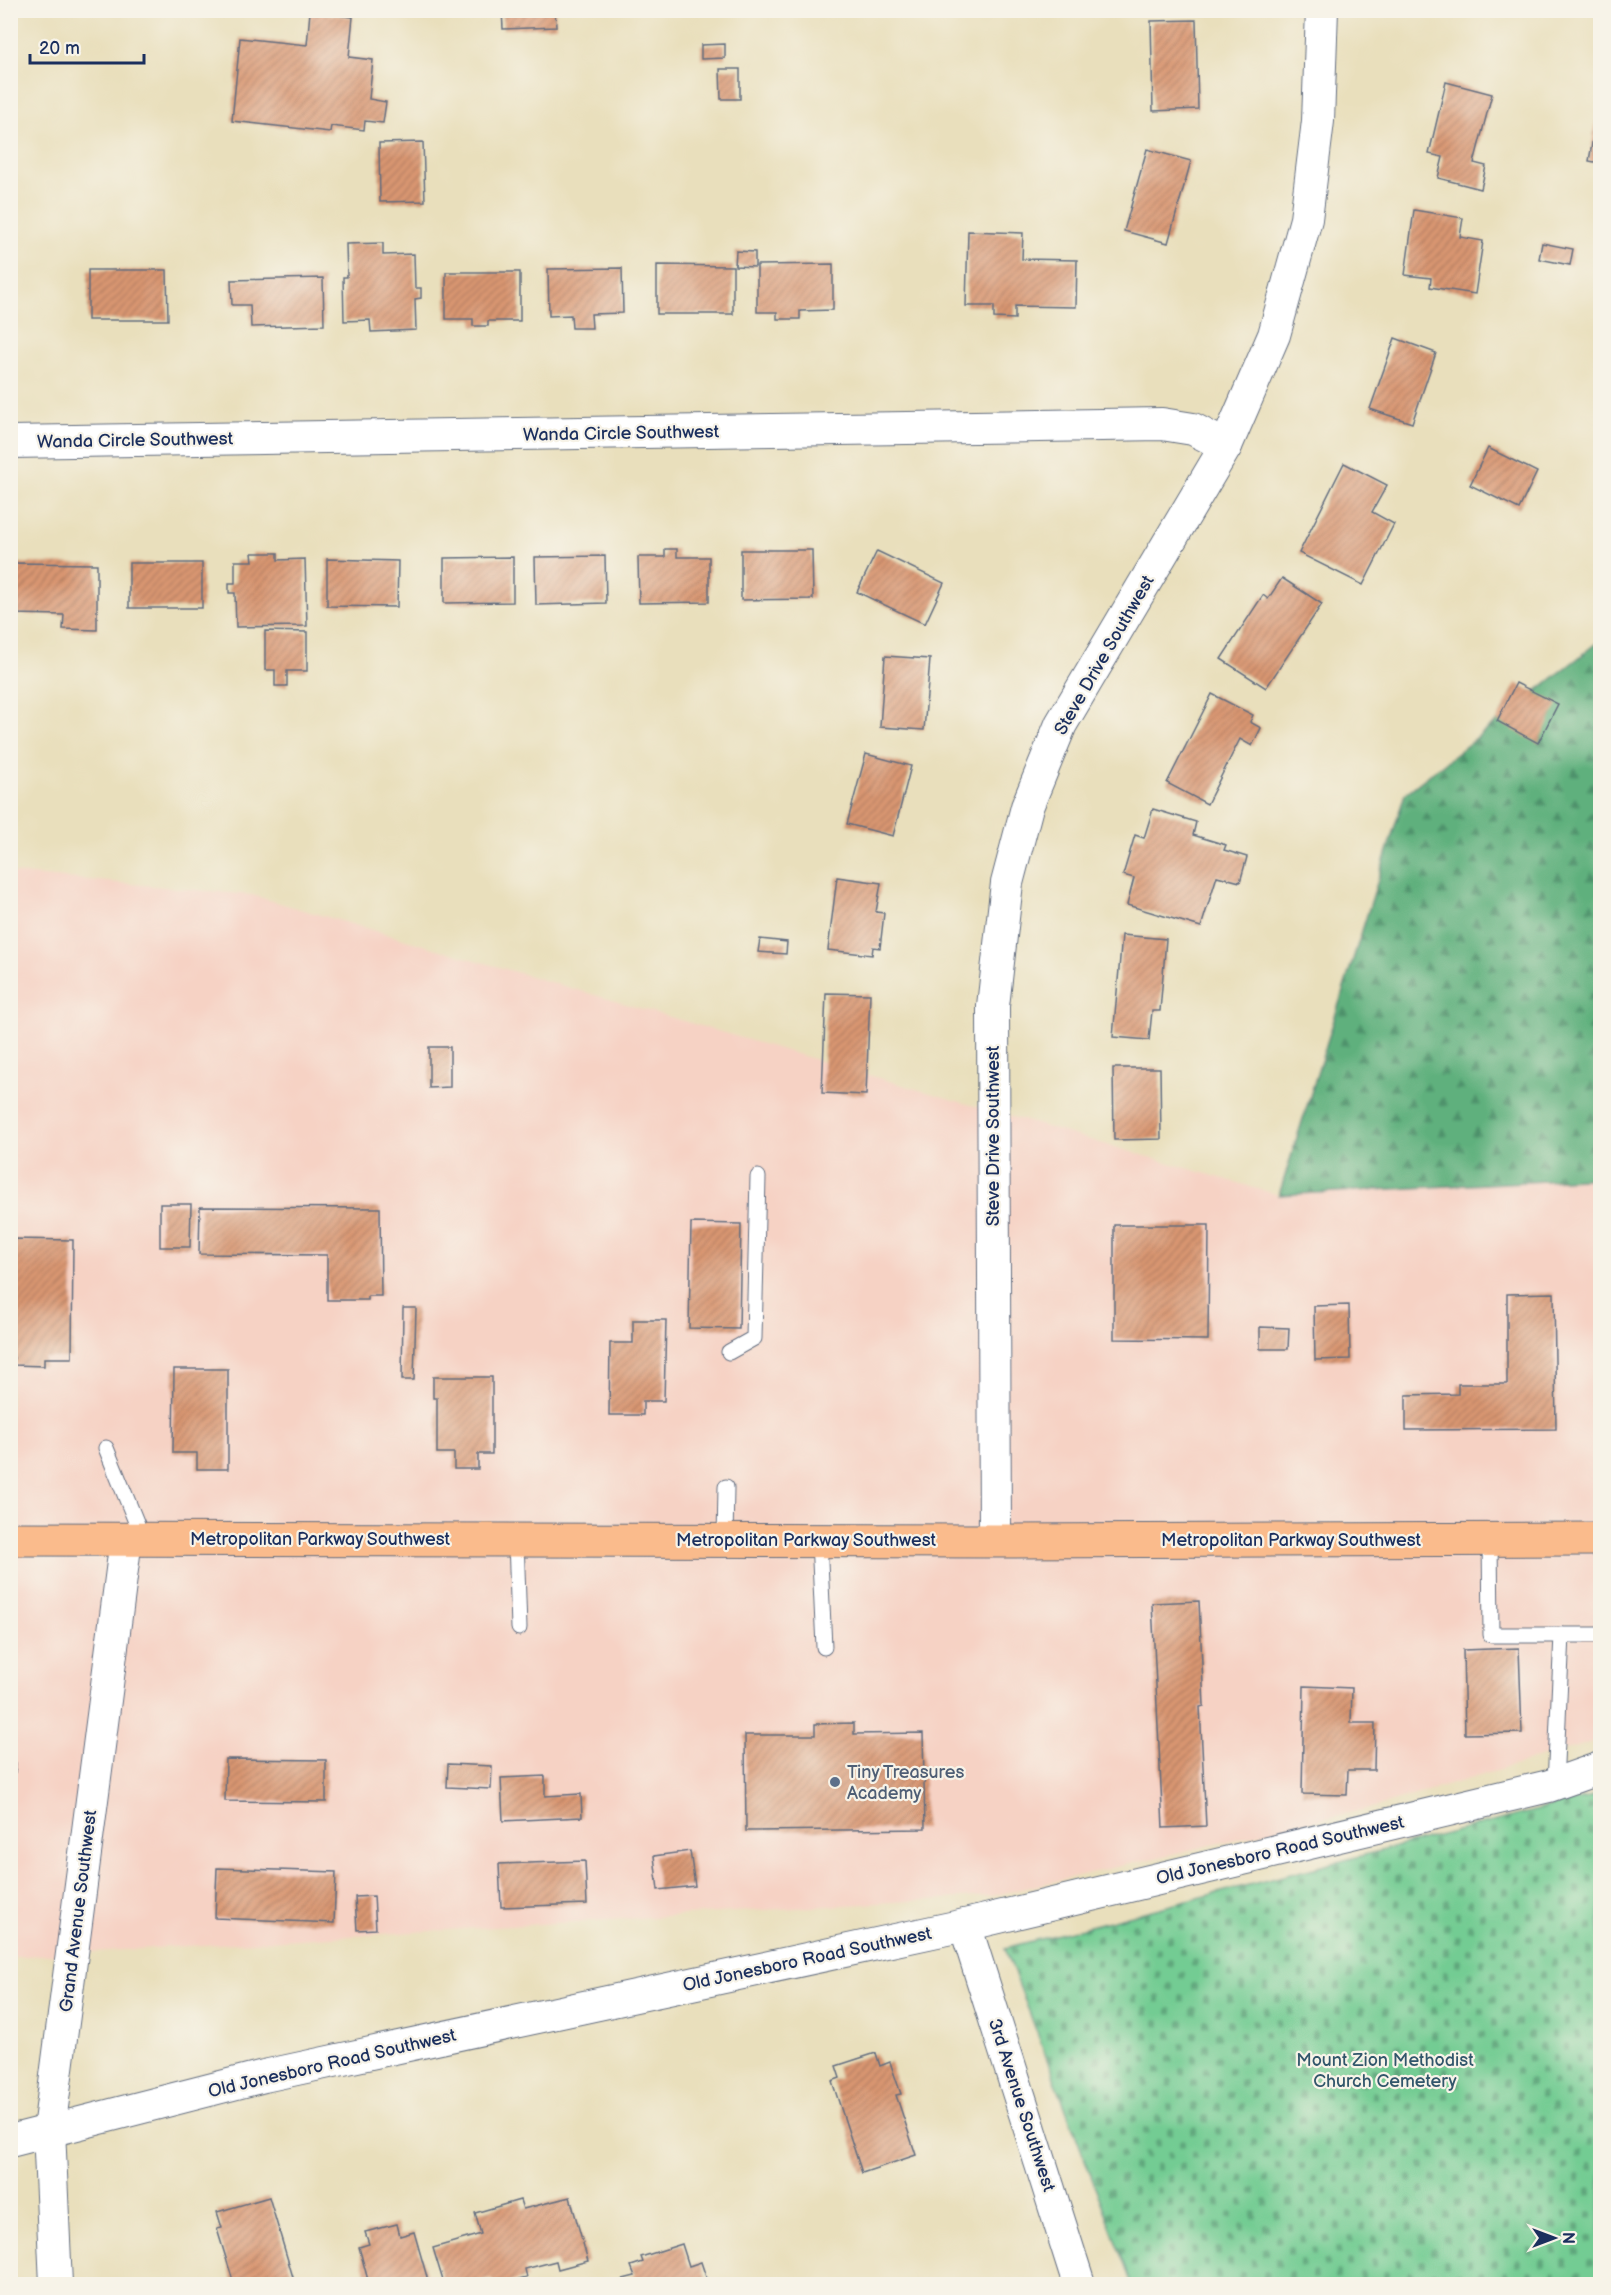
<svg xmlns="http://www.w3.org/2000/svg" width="1611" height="2295" font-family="'Balsamiq Sans',sans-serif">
<defs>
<pattern id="forest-firs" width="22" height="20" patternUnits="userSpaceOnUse" patternTransform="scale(1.5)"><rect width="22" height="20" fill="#5eb07d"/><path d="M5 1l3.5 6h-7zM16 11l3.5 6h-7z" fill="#4d906a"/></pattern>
<pattern id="cemetery-stones" width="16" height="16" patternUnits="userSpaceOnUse" patternTransform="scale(1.5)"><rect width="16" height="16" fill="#73cc93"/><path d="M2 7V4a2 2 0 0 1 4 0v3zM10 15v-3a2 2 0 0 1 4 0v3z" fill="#5ea67b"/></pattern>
<pattern id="building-hatch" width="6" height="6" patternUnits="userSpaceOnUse" patternTransform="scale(1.5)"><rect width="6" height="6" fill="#d99671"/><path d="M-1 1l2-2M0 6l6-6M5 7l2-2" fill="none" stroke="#af7b60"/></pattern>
</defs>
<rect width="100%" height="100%" fill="#f7f3e8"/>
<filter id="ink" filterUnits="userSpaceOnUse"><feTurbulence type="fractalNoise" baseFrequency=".0167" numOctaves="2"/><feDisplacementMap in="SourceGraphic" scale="12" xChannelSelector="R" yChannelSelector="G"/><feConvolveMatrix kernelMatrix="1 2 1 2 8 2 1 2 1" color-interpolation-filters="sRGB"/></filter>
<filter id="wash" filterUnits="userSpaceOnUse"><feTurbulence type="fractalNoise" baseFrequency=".008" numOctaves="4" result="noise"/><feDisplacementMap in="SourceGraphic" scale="24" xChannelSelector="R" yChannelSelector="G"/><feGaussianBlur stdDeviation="1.35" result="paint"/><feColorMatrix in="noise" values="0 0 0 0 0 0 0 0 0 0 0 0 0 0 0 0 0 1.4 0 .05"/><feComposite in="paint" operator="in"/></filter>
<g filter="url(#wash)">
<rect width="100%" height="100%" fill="#e9dfbc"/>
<path fill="#f6d2c4" d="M11 873 252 895 1279 1195 1600 1178V1740L1375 1807 992 1896 11 1957Z"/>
<path fill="url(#forest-firs)" stroke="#3c706e" stroke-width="1.5" d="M1600 641V1178L1279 1195 1405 794Z"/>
<path fill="url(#cemetery-stones)" stroke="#477e78" stroke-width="1.5" d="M1600 1794V2284H1132L1005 1948Z"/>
<g id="blocks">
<g fill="url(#building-hatch)">
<path d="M349 10H422V14L349 13Z"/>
<path d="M502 10H555L556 27 503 29Z"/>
<path d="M310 12 353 17 349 57 373 60 369 99 386 102 383 123 365 121 364 130 331 126 330 132 232 121 240 38 307 45Z"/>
<path d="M1196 20 1198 109 1153 111 1151 21Z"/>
<path d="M725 44V58L701 59V45Z"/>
<path d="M720 69H740V99H721Z"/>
<path d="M1446 82 1492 94 1474 163 1486 166 1481 189 1438 178 1443 157 1429 154Z"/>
<path d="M1599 103H1600V163L1589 161Z"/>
<path d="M423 142 425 201 380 202 379 143Z"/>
<path d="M1147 149 1191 161 1168 243 1124 231Z"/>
<path d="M1414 210 1463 218 1460 237 1483 241 1475 294 1430 287 1431 278 1405 275Z"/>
<path d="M968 231 1023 233 1022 259 1077 260 1076 307 1015 306V319L994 318V306H966Z"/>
<path d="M383 243V255L414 254 415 288H421V298L415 299 416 330 371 332 370 320 344 321 343 277H347L346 244Z"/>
<path d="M1542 243 1573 249 1570 265 1539 259Z"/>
<path d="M736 251 755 252V267L735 266Z"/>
<path d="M833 264V310L800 311V319H777V312H757V265Z"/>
<path d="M657 265 733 266V314H657Z"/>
<path d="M622 268 623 313 591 314 592 328H572L571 315 549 316 548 269Z"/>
<path d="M88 270H167L168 320H88Z"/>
<path d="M446 272H520V321H488V326H473V319H446Z"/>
<path d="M323 278 324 325 251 327 250 305H232L231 280Z"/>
<path d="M1395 338 1436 353 1412 423 1370 409Z"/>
<path d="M1488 448 1537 472 1519 509 1470 485Z"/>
<path d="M1344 463 1387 485 1372 512 1394 524 1363 585 1299 553Z"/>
<path d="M665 549H677V557H709V602L639 603 638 557H665Z"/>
<path d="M741 550H812L813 599 741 600Z"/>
<path d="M877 551 944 583 925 624 857 592Z"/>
<path d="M252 553H278V560L305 559 307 626 236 627 235 593H229V583H235V561H253Z"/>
<path d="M605 556 606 603 536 605 535 557Z"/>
<path d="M513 557V602L444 603V558Z"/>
<path d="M327 559 398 561 397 607 327 606Z"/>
<path d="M13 563 97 564V630L63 629 64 615 13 614Z"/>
<rect x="129" y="563" width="73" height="45"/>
<path d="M1282 578 1322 604 1266 688 1221 659 1263 595 1268 599Z"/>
<path d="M265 631 307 632V671H287V686H275V670H265Z"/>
<path d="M885 656 930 659 924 730 880 727Z"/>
<path d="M1516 683 1558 704 1538 743 1497 721Z"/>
<path d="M1212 694 1253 715 1250 722 1261 728 1252 746 1240 739 1207 804 1167 783Z"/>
<path d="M866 754 911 766 893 836 847 824Z"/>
<path d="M1153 809 1196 822 1193 835 1226 845 1224 850 1247 857 1240 882 1217 876 1201 927 1127 905 1134 878 1123 875 1135 835 1144 838Z"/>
<path d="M837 877 881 883 876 912 884 913 880 948 873 947 872 955 828 950Z"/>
<path d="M1122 935 1166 939 1160 1011H1152L1149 1040 1113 1037Z"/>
<path d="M760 939 787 942 786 954 758 952Z"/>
<path d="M826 993 870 994 866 1095 822 1093Z"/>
<path d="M429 1047H450V1087L429 1088Z"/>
<path d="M1113 1068H1160L1161 1139 1114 1140Z"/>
<path d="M160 1204H191L190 1247H160Z"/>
<path d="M200 1207 380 1208 381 1296H368V1300H327V1255L199 1254Z"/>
<path d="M691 1223 741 1224 739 1329 689 1328Z"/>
<path d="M1114 1225H1209L1208 1340 1114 1339Z"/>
<path d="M10 1239 73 1240 72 1358H44V1366L14 1365V1358H10Z"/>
<path d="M1554 1293 1556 1429 1406 1430V1395L1458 1394V1384H1507V1294Z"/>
<path d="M1349 1305 1350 1359 1315 1360 1314 1306Z"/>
<path d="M403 1308H416L414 1380H402Z"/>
<path d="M633 1320H666L664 1401H643V1415H609L610 1343H633Z"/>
<path d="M1260 1327 1289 1328 1288 1349H1260Z"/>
<path d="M174 1369H228V1469H197V1453H173Z"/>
<path d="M433 1377H492V1454H478V1469H454V1453H437V1398H433Z"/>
<path d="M1199 1601 1204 1706 1200 1707 1206 1826 1163 1828 1152 1603Z"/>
<path d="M1519 1648 1522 1733 1465 1734 1463 1650Z"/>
<path d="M1304 1686 1352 1688 1351 1723H1375L1374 1770H1348L1347 1795 1302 1794Z"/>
<path d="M854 1723V1734L923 1733 925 1829 746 1831 745 1735H815V1724Z"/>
<path d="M226 1759 326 1760V1802L225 1801Z"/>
<path d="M10 1762 16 1763 14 1787H10Z"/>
<path d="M448 1764 492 1766 491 1789 447 1787Z"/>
<path d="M545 1776V1796L581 1794 582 1817 503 1821 501 1778Z"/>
<path d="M690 1851 695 1886 658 1890 654 1856Z"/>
<path d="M585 1861 587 1904 501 1907 499 1864Z"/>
<path d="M217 1868 336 1872 334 1923 215 1918Z"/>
<path d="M374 1896 376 1929 357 1930 355 1897Z"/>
<path d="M876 2053 880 2066 890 2062 901 2094 896 2095 916 2155 862 2173 832 2081 840 2078 836 2066Z"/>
<path d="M269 2197 295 2284H234L217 2229 222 2228 217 2212Z"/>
<path d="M570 2197 588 2261 558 2269 556 2261 525 2269 527 2278 503 2284H494L492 2279 474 2284H460L459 2283 444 2284 433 2248 481 2234 475 2213 520 2200 523 2209Z"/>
<path d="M397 2224 400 2236 414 2232 429 2284H369L359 2247 369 2244 365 2232Z"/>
<path d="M682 2244 689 2266 701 2262 708 2283 624 2284 623 2279 635 2276 631 2266 643 2262 641 2257Z"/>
</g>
</g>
</g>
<g filter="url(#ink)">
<use href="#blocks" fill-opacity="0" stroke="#636d7f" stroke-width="1.5"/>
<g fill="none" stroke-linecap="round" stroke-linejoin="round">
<defs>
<g id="lane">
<path d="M729 1352 754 1338 758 1177"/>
<path d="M106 1448 143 1539"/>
<path d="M1490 1539 1491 1635H1600"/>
<path d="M516 1540 519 1628"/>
<path d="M725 1540 726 1487"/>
<path d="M819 1540 824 1647"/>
<path d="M1555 1784 1562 1635"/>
</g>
<g id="street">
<path d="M10 442 1162 424 1193 429 1226 446"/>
<path d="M995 1541 993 1006 1007 883 1027 807 1061 724 1226 446 1274 335 1306 219 1318 121 1322 10"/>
<path d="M965 1925 1079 2284"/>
<path d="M10 2141 264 2076 965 1925 1549 1786 1600 1768"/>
<path d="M56 2284 49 2130 126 1539"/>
</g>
<path id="primary" d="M10 1539 995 1541 1600 1539"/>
</defs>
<use href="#lane" stroke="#636d7f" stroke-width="17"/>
<use href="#street" stroke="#636d7f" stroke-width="34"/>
<use href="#primary" stroke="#636d7f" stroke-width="35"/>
<use href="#lane" stroke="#fff" stroke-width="15"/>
<use href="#street" stroke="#fff" stroke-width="32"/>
<use href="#primary" stroke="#fabb8c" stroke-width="33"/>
</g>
</g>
<circle fill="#5c6f8a" stroke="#f7f3e8" stroke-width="2" cx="835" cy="1782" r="6"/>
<g text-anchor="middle" stroke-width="4.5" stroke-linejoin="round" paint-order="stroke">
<g font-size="18" fill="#1b2f5e" stroke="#f7f3e8">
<text transform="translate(621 433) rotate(-1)" y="6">Wanda Circle Southwest</text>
<text transform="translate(135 440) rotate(-1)" y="6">Wanda Circle Southwest</text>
<text transform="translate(1104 655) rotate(-60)" y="6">Steve Drive Southwest</text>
<text transform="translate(993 1136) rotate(-90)" y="6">Steve Drive Southwest</text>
<text x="320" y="1545">Metropolitan Parkway Southwest</text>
<text x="806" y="1546">Metropolitan Parkway Southwest</text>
<text x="1291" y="1546">Metropolitan Parkway Southwest</text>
<text transform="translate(1280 1850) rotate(-13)" y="6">Old Jonesboro Road Southwest</text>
<text transform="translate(78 1911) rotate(-83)" y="6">Grand Avenue Southwest</text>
<text transform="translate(807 1959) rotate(-12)" y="6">Old Jonesboro Road Southwest</text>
<text transform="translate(332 2063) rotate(-13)" y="6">Old Jonesboro Road Southwest</text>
<text transform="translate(1022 2105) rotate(72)" y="6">3rd Avenue Southwest</text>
</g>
<g font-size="18" fill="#4e5e75" stroke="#f7f3e8" text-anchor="start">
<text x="847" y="1778">Tiny Treasures<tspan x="847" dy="21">Academy</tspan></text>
</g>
<g font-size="18" fill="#31566b" stroke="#f7f3e8">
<text x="1385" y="2066">Mount Zion Methodist<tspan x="1385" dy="21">Church Cemetery</tspan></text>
</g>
</g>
<rect width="1611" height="2295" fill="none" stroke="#f7f3e8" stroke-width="36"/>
<g transform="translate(1554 2238) rotate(90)" stroke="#f7f3e8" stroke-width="4.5" paint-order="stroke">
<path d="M0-4.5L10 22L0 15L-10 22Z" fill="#1b2f5e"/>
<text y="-9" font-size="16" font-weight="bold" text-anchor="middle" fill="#1b2f5e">N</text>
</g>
<path d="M30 54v9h114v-9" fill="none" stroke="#1b2f5e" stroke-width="3"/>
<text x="39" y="54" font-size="18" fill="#1b2f5e" stroke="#f7f3e8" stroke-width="4.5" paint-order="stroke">20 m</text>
</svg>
